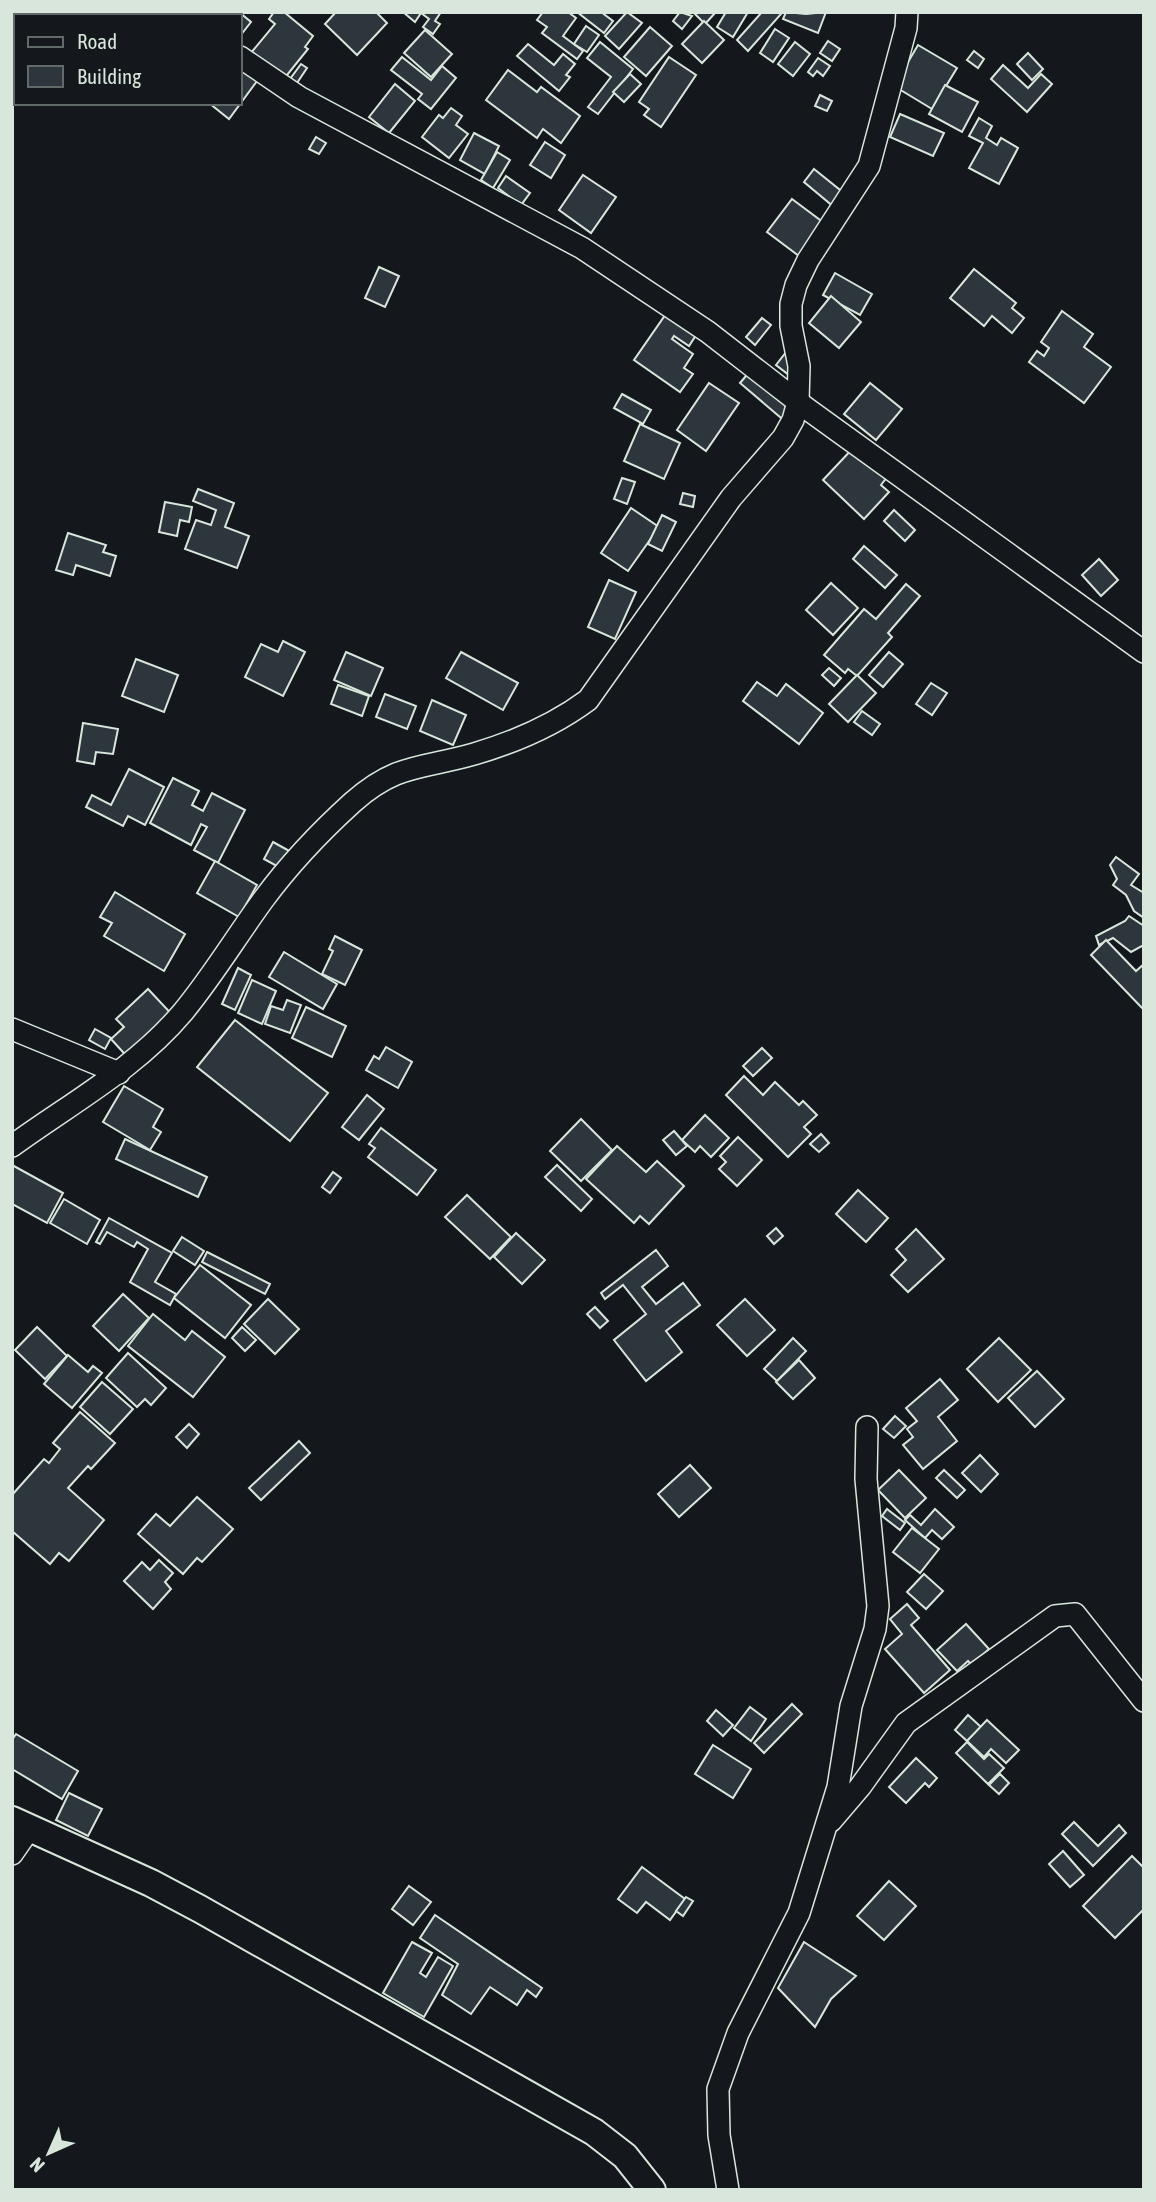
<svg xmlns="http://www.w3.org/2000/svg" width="1156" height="2202" font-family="'Asap Condensed',sans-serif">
<rect width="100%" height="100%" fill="#14181c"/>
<g fill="#2c363c" stroke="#d8e6dc" stroke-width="2">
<path d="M209 12H239L251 22 240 36V16H206Z"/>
<path d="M274 12H284L313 36 305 47 308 49 283 80 250 54 275 24 269 19Z"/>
<path d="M336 12H376L387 23 357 55 325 24Z"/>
<path d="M403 12H441L435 21 440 24 433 34 423 27 429 19 421 13 415 22Z"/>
<path d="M543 12H568L576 18 563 36 583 51 577 59 542 33 547 27 537 20Z"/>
<path d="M577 12H601L613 21 604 33Z"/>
<path d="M627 12 642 23 619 49 605 36Z"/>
<path d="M680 12 692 16 682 29 673 21Z"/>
<path d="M693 12H716L705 24Z"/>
<path d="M726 12H748L733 37 717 27Z"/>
<path d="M762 12 782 13 748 51 737 40Z"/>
<path d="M786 12 806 14 826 12 818 33 783 19Z"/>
<path d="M704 21 724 40 702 63 682 44Z"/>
<path d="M586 26 599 35 587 52 574 44Z"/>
<path d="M650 27 672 46 646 76 624 57Z"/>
<path d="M775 29 789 38 773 62 760 53Z"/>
<path d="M425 30 452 54 431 77 404 53Z"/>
<path d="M828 41 840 49 832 61 820 53Z"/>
<path d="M600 42 633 69 598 114 588 107 611 77 587 58Z"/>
<path d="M795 42 810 54 793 76 778 64Z"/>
<path d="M528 44 554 65 563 54 575 64 566 75 570 77 559 91 517 56Z"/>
<path d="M918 45 957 68 932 109 894 86Z"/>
<path d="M974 51 984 59 978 68 967 60Z"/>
<path d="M1028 53 1043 69 1032 80 1017 64Z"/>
<path d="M402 57 431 80 442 66 456 78 431 109 418 99 422 94 391 70Z"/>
<path d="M669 57 696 75 661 127 644 115 649 109 639 102Z"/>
<path d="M818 58 830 66 823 76 817 71 813 76 808 72Z"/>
<path d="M240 62 260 77 229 119 209 103H240Z"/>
<path d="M301 64 307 68 297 83 290 79Z"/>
<path d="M1003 65 1028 88 1041 74 1052 84 1027 112 991 79Z"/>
<path d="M508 70 537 92 541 87 580 116 561 143 543 129 537 138 486 100Z"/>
<path d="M630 74 641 84 624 102 613 92Z"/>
<path d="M395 84 415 101 389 133 369 117Z"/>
<path d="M945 85 978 102 962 132 929 114Z"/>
<path d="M820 95 832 101 827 111 815 106Z"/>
<path d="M451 108 462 116 456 125 468 134 449 158 422 137 439 115 443 118Z"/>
<path d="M900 114 944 133 933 156 890 137Z"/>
<path d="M979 118 992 126 986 138 997 145 1001 138 1018 148 999 184 969 168 983 143 969 136Z"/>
<path d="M474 133 499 146 485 174 460 160Z"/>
<path d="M316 137 326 143 319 154 309 149Z"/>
<path d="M545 142 565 155 551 178 530 165Z"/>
<path d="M497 152 510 160 493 188 481 180Z"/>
<path d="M814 169 845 194 834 207 804 182Z"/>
<path d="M583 175 616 197 591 233 559 210Z"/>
<path d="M506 176 530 193 521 205 498 188Z"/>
<path d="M792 199 824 223 799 256 767 232Z"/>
<path d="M379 267 399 276 385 307 365 298Z"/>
<path d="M974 269 1016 303 1012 308 1024 318 1012 333 992 316 984 326 950 298Z"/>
<path d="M835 273 872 294 860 315 823 295Z"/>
<path d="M831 296 861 322 839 348 809 323Z"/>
<path d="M668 311 698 332 689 346 674 336 672 339 693 354 684 368 693 374 680 392 634 360Z"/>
<path d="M1062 311 1093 334 1084 347 1111 367 1084 403 1029 362 1037 351 1044 356 1049 348 1041 342Z"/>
<path d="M762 318 771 325 755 345 746 337Z"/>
<path d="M787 351 800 361 789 375 776 365Z"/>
<path d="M752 369 799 409 787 423 740 383Z"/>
<path d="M709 383 739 403 706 451 677 430Z"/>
<path d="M870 383 902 409 876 440 844 414Z"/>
<path d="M622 394 651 410 643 424 614 408Z"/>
<path d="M640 424 680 443 664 479 624 461Z"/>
<path d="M855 446 887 477 881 485 889 492 864 519 823 480Z"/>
<path d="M622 478 635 482 627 504 614 499Z"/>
<path d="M198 489 234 503 225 527 249 536 237 568 185 549 196 520 211 525 216 510 193 501Z"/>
<path d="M683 493 695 496 693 507 680 504Z"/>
<path d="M165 502 192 507 189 522 180 520 177 536 159 532Z"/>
<path d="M631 508 659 527 628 571 601 553Z"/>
<path d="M894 510 915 530 905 541 884 521Z"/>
<path d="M662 515 676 522 662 551 648 544Z"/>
<path d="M68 533 106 545 103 552 116 556 110 576 76 565 73 575 56 570Z"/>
<path d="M864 546 897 575 885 588 853 559Z"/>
<path d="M1099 559 1118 580 1101 596 1082 575Z"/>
<path d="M609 580 636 592 615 639 588 627Z"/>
<path d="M831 583 858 608 833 635 806 610Z"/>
<path d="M906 584 920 596 888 633 892 637 857 676 848 669 845 673 824 655 864 609 876 619Z"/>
<path d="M283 641 305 652 283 696 245 677 261 644 278 652Z"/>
<path d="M346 652 383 668 371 696 334 680Z"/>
<path d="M461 652 518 683 503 710 446 678Z"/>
<path d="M889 652 903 664 883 687 869 675Z"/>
<path d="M136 659 178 675 164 712 122 696Z"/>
<path d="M829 668 841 678 834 686 822 675Z"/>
<path d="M857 675 876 693 848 722 829 704Z"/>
<path d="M757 682 777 696 786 684 823 713 799 744 743 701Z"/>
<path d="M931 683 947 693 932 715 916 704Z"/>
<path d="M338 685 369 696 362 716 331 704Z"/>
<path d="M385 694 416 706 407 729 376 717Z"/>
<path d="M432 700 466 715 453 745 420 731Z"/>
<path d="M862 711 880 724 872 735 854 722Z"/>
<path d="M83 723 118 729 113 754 96 752 94 764 77 761Z"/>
<path d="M129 769 164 787 145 825 128 816 123 826 86 807 92 795 111 805Z"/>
<path d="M173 778 199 791 192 805 203 811 212 793 245 810 218 863 194 850 207 827 201 824 191 845 150 823Z"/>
<path d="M273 842 293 853 284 870 264 859Z"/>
<path d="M1116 857 1139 874 1131 885 1144 893V918L1134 911 1126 895 1113 885 1117 879 1110 865Z"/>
<path d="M215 861 257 885 239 917 197 893Z"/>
<path d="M115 892 185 934 164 971 104 936 112 923 100 917Z"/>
<path d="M1129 916 1144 926V945L1131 952 1113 938 1099 945 1096 936 1125 921Z"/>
<path d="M335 936 362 950 345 985 322 974 333 951 329 949Z"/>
<path d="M1106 940 1136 971 1144 964V1010L1091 955Z"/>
<path d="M284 952 337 984 323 1009 269 977Z"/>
<path d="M238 968 251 975 235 1010 222 1004Z"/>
<path d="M252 980 276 991 262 1024 238 1013Z"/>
<path d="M148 989 178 1021 133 1063 111 1039 124 1027 116 1019Z"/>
<path d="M287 1000 301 1005 290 1033 265 1024 271 1006 283 1010Z"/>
<path d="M306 1007 346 1026 332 1057 292 1038Z"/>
<path d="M235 1020 328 1093 290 1141 197 1067Z"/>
<path d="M95 1029 111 1038 105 1049 89 1040Z"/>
<path d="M386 1047 412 1062 398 1088 366 1070 374 1056 379 1059Z"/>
<path d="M762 1048 772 1058 753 1076 743 1066Z"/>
<path d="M744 1076 763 1095 775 1082 799 1105 803 1101 817 1115 804 1127 811 1134 788 1157 726 1095Z"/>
<path d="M124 1086 163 1109 153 1127 161 1132 150 1150 103 1122Z"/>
<path d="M367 1095 384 1109 359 1140 342 1127Z"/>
<path d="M705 1115 729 1138 711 1157 700 1146 695 1152 682 1140Z"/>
<path d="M581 1119 612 1150 581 1181 550 1151Z"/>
<path d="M381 1128 436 1170 417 1195 368 1157 375 1148 369 1144Z"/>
<path d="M674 1131 687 1146 676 1155 663 1140Z"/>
<path d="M821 1134 829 1143 819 1152 810 1144Z"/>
<path d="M738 1137 762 1160 737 1186 719 1169 726 1162 720 1156Z"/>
<path d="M125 1139 207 1177 198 1197 116 1159Z"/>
<path d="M617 1146 646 1172 657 1161 684 1186 649 1224 640 1216 634 1223 586 1179Z"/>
<path d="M12 1165 63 1193 47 1223 12 1204Z"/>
<path d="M557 1165 592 1199 581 1211 545 1177Z"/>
<path d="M333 1172 341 1178 330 1193 322 1187Z"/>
<path d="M858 1190 888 1218 866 1242 836 1214Z"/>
<path d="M467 1195 511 1237 490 1259 445 1217Z"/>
<path d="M64 1199 100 1220 87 1244 50 1223Z"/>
<path d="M109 1218 172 1253 155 1282 176 1294 170 1305 130 1282 148 1249 137 1242 134 1247 107 1232 100 1244 96 1242Z"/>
<path d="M776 1228 783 1236 774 1244 767 1236Z"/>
<path d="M916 1229 944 1259 908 1292 891 1275 906 1260 896 1249Z"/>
<path d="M516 1233 545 1260 522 1284 494 1257Z"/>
<path d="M182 1237 204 1251 195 1265 173 1251Z"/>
<path d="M656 1250 668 1266 642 1287 656 1304 683 1283 700 1305 666 1331 682 1352 646 1381 614 1340 646 1314 623 1285 605 1299 601 1293Z"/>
<path d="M207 1252 270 1284 265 1294 202 1262Z"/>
<path d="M200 1265 251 1305 225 1338 174 1298Z"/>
<path d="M123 1294 149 1318 119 1351 93 1326Z"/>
<path d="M268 1299 299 1329 275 1354 244 1324Z"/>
<path d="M745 1299 775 1330 747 1356 717 1325Z"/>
<path d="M595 1307 608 1321 600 1328 587 1314Z"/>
<path d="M153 1314 185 1340 192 1331 225 1357 193 1397 128 1346Z"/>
<path d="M37 1327 67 1356 45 1379 15 1350Z"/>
<path d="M242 1327 256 1340 245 1351 232 1338Z"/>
<path d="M793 1338 806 1351 777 1381 764 1369Z"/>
<path d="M999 1338 1031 1370 998 1402 967 1369Z"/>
<path d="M128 1353 166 1388 151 1405 145 1399 137 1407 106 1378Z"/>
<path d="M68 1355 88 1372 93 1366 102 1373 72 1408 44 1384Z"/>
<path d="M799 1360 815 1378 793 1399 776 1382Z"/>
<path d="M1037 1371 1064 1399 1035 1427 1008 1398Z"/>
<path d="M940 1379 958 1400 938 1417 957 1441 923 1469 903 1445 913 1437 907 1429 917 1421 906 1408Z"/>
<path d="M102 1382 133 1409 110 1434 80 1407Z"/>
<path d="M80 1412 115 1443 91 1469 88 1466 68 1488 104 1520 69 1561 59 1553 50 1564 12 1531V1495L44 1459 49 1463 60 1449 53 1443Z"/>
<path d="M895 1416 906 1426 894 1438 883 1429Z"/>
<path d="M189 1424 199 1434 187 1448 176 1437Z"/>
<path d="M299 1441 310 1453 261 1500 249 1488Z"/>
<path d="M980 1455 998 1474 981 1492 962 1473Z"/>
<path d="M690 1465 711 1488 679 1517 658 1494Z"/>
<path d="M899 1470 926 1498 905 1518 878 1490Z"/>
<path d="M944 1470 965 1490 957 1498 936 1478Z"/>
<path d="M197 1497 233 1529 202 1562 197 1558 183 1574 138 1534 156 1514 170 1526Z"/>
<path d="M887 1509 905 1523 900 1530 882 1516Z"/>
<path d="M935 1509 954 1527 942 1539 932 1530 925 1538 905 1520 910 1515 921 1525Z"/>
<path d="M912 1528 939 1549 920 1573 893 1552Z"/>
<path d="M159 1560 173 1573 165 1582 171 1589 153 1609 124 1581 142 1562 150 1570Z"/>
<path d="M924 1574 943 1591 926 1609 907 1592Z"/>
<path d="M907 1604 919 1618 911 1625 950 1670 924 1693 885 1649 902 1634 890 1619Z"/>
<path d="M966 1624 989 1649 972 1665 968 1661 957 1671 937 1650Z"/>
<path d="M792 1704 802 1714 764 1753 754 1743Z"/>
<path d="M750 1707 766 1719 751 1741 734 1728Z"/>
<path d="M716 1710 733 1725 723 1736 707 1721Z"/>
<path d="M968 1715 981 1727 967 1741 955 1730Z"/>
<path d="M987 1720 1019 1750 1006 1763 991 1749 984 1757 967 1741Z"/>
<path d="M16 1734 78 1771 62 1799 12 1769V1740Z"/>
<path d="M967 1742 984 1759 989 1754 1004 1768 988 1784 956 1753Z"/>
<path d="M713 1745 751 1769 733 1798 695 1774Z"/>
<path d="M916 1758 937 1778 929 1787 925 1783 906 1803 889 1787Z"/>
<path d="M1000 1774 1009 1783 999 1794 989 1785Z"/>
<path d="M69 1793 102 1809 88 1836 56 1820Z"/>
<path d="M1074 1822 1098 1846 1119 1825 1126 1833 1093 1866 1062 1834Z"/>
<path d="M1063 1851 1084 1875 1070 1887 1049 1864Z"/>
<path d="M1132 1856 1144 1868V1909L1115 1938 1083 1906Z"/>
<path d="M642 1867 685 1899 670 1920 646 1902 637 1913 618 1899Z"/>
<path d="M889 1881 916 1906 884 1940 857 1916Z"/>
<path d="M409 1886 431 1902 413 1925 392 1909Z"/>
<path d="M686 1897 693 1901 683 1916 676 1911Z"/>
<path d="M435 1915 542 1988 536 1997 527 1990 517 2005 490 1987 471 2014 442 1995 458 1964 420 1938Z"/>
<path d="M412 1942 432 1953 420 1973 426 1977 438 1957 453 1966 424 2017 383 1993Z"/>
<path d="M804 1942 856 1976 831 1999 815 2027 778 1988Z"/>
</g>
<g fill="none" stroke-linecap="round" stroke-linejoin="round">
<defs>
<g id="minor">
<path d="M182 12 187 16"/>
<path d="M240 57 299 97 582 248 708 332 806 408 1144 652"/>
<path d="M12 1029 119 1073"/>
<path d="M12 1146C71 1103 135 1069 183 1012 212 977 236 937 263 900 288 866 321 831 353 802 397 763 422 769 474 754 515 742 553 726 588 700L731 498 783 438 793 420 798 402 799 366 791 326V304L796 285 808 260 869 166 906 28 907 12"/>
<path d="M831 1821 860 1787 906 1723 1055 1616 1075 1614 1144 1701"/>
<path d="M12 1854 30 1828"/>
<path d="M728 2190 719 2135 718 2089 738 2033 799 1913 838 1787 851 1706 875 1629 878 1606 866 1479 867 1427"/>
</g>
<path id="major" d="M12 1820 151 1883 200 1909 594 2132 625 2156 652 2190"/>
</defs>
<use href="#minor" stroke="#d8e6dc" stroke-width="24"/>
<use href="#major" stroke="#d8e6dc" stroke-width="30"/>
<use href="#minor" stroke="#14181c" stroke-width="21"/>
<use href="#major" stroke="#14181c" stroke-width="26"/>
</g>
<rect width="1156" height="2202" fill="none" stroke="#d8e6dc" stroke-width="28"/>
<rect x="14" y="14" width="228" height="91" fill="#14181c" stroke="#626a69" stroke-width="2"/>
<rect x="28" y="37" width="35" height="10" fill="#14181c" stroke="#626a69" stroke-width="2"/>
<text x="77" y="49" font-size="21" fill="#d8e6dc">Road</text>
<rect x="28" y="66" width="35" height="21" fill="#2c363c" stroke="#626a69" stroke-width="2"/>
<text x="77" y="84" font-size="21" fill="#d8e6dc">Building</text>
<g transform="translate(49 2153) rotate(225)" stroke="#14181c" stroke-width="5" paint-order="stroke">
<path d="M0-5L12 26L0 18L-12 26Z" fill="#d8e6dc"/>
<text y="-10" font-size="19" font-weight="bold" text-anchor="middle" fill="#d8e6dc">N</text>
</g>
</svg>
